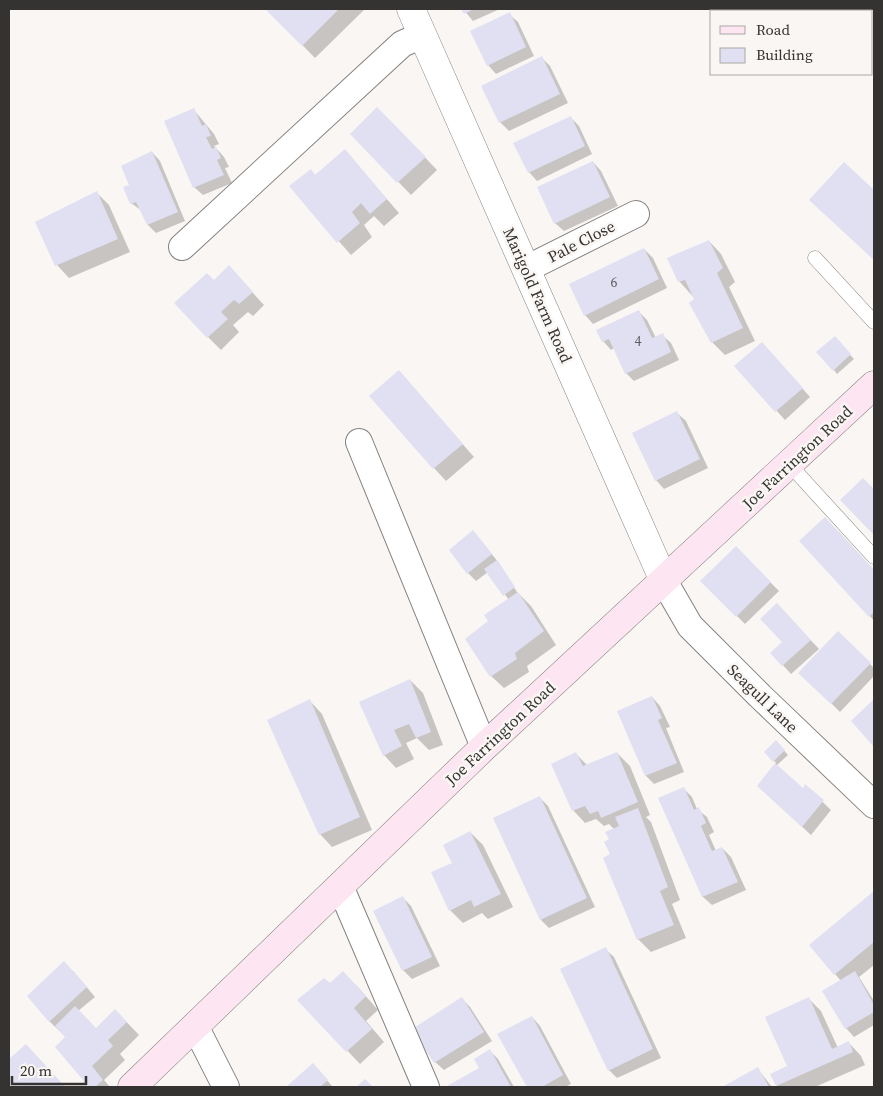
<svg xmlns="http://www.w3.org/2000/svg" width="883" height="1096" font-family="'Source Serif 4',serif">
<rect width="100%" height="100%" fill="#f9f6f3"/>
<g fill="#0003">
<path d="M271 9H365L315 58 269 11Z"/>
<path d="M463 9H500L473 21Z"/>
<path d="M509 14 518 22 534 56 496 74 488 65Z"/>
<path d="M542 58 550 66 568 103 509 131 500 122Z"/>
<path d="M194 110 214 134 219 144 214 146 224 157 229 167 225 168 232 183 203 195 194 187Z"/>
<path d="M570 117 579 126 592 154 537 181 529 172Z"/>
<path d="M390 121 437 170 411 195 352 134Z"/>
<path d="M345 151 399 213 384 226 374 216 364 225 372 237 351 255 291 187 311 171 316 176Z"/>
<path d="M152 152 160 161 185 221 156 233 148 225 142 211 131 203V186Z"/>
<path d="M593 162 601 171 618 206 564 231 555 223Z"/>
<path d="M844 164 874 191V259L823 212Z"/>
<path d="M97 193 109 205 130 252 69 278 57 265Z"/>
<path d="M709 241 721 254 735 282 729 287 755 341 725 355 712 342 696 300 679 281Z"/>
<path d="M644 249 653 258 667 288 593 324 585 315Z"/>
<path d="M241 280 264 305 253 316 248 312 233 325 239 332 221 350 208 337 214 281Z"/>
<path d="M639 312 647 320 656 338 662 335 671 343 679 360 634 381 626 373 614 348 611 350 603 341Z"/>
<path d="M834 338 854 359 837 374 834 370Z"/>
<path d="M770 352 810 397 785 420 736 366Z"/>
<path d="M399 372 474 457 446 481 434 468Z"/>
<path d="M677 413 686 421 708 468 664 489 656 480Z"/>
<path d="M473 531 499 563 517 592 531 606 556 645 527 666 529 672 504 688 491 676 489 621 509 600 488 572 476 581 468 573Z"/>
<path d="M838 531 874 571V621L870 616Z"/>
<path d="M736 548 779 591 745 624 702 581Z"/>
<path d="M785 613 819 649 791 674 772 653 783 642Z"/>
<path d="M838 633 874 668V676L840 712 800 672Z"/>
<path d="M410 680 423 693 443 745 429 750 417 738 406 743 414 759 396 768 384 755Z"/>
<path d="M652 697 660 706 670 727 666 728 684 772 654 784 646 776Z"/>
<path d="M310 701 322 714 372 830 332 847 320 834Z"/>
<path d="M780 746 788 755 776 766 803 790 806 786 831 810 811 835 758 786 776 763 766 752Z"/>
<path d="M617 753 630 766 650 815 646 817 651 822 680 900 672 904 686 938 651 952 638 939 612 855 610 840 614 829 609 824 604 826 596 819 585 823 573 810 576 754 588 766Z"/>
<path d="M683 788 692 797 697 809 707 817 714 832 709 835 716 851 722 848 731 857 746 890 712 905 703 897 660 798Z"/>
<path d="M540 798 548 806 595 907 549 928 541 920 494 819Z"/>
<path d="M470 832 483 845 513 907 488 919 482 913 463 923 450 910 454 864Z"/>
<path d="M874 893V965L859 977 874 1001V1025L854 1037 846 1028 841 981 811 945Z"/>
<path d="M403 898 411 906 440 966 412 979 403 970Z"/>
<path d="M605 949 614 957 661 1058 617 1078 609 1070Z"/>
<path d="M73 971 95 997 78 1011 96 1030 115 1010 139 1035 120 1054 125 1060 104 1080 110 1087H91L57 1047 67 1038 49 1021Z"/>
<path d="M330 985H356L378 1010 366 1021 384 1042 360 1064 299 1000Z"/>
<path d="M808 998 821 1011 838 1048 849 1043 861 1056 865 1065 815 1087H778L772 1075 789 1067Z"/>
<path d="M462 999 470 1007 492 1041 444 1070 435 1062Z"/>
<path d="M532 1017 540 1026 571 1084 565 1087H528L499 1035Z"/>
<path d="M26 1046 38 1058 65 1087H9V1061Z"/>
<path d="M490 1051 498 1059 514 1087H448L481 1068Z"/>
<path d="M313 1065 333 1087H288Z"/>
<path d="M758 1069 772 1087H724Z"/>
</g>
<g fill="#e1e0f2">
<path d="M269 9H339L302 46 267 11Z"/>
<path d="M461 9H474L464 14Z"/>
<path d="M510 12 526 47 487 66 470 31Z"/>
<path d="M542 56 560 94 499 123 481 86Z"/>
<path d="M377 107 426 157 397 183 350 134Z"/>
<path d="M194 108 202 126 206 124 211 136 206 137 212 149 216 147 221 158 217 160 224 175 193 188 164 121Z"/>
<path d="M571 116 585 146 528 173 513 143Z"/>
<path d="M345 149 387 199 370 214 361 203 352 212 360 223 337 243 289 186 311 169 315 175Z"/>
<path d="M152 151 178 212 147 225 136 202 130 204 123 187 129 185 121 166Z"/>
<path d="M593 161 610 197 554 224 537 187Z"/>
<path d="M844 162 874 190V260L809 200Z"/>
<path d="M97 191 118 239 55 266 35 222Z"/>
<path d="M709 240 723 268 717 273 743 328 711 343 689 303 694 299 685 280 678 282 667 258Z"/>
<path d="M644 248 659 279 584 316 569 284Z"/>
<path d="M229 265 253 292 239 304 234 300 221 312 228 319 207 338 174 303 207 273 214 280Z"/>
<path d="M639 310 652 338 663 333 671 352 625 374 609 339 602 342 596 330Z"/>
<path d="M835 336 851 354 833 371 816 352Z"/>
<path d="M762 342 803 388 775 412 734 366Z"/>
<path d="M399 370 463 444 433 469 369 396Z"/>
<path d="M677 411 700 459 655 481 632 433Z"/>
<path d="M863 478 874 489V535L840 500Z"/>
<path d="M825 517 874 570V612L869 617 799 541Z"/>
<path d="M473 530 492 554 467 574 449 550Z"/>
<path d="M736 546 771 582 736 617 700 581Z"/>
<path d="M497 560 515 587 503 596 484 569Z"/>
<path d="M518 592 544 631 515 653 517 659 490 677 465 639 488 621 484 615Z"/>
<path d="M777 603 811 640 782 666 770 653 782 642 760 619Z"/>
<path d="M838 631 871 663 831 704 798 673Z"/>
<path d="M410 679 431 732 416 738 409 724 394 730 402 746 383 756 359 702Z"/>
<path d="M652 696 662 718 658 720 677 763 645 776 617 711Z"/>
<path d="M310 699 360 817 319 835 267 720Z"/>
<path d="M874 699V747L851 721Z"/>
<path d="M776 740 785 750 773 762 764 752Z"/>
<path d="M576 752 583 766 617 752 638 802 601 818 598 811 590 814 585 806 572 811 551 764Z"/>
<path d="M775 763 803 788 805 784 824 800 802 827 757 786Z"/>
<path d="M684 787 694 810 699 807 706 823 701 826 712 851 722 847 738 882 702 897 658 798Z"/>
<path d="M540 796 587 898 540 920 493 818Z"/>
<path d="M638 808 668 887 660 891 674 925 637 940 603 858 610 854 604 842 609 839 605 832 619 826 615 817Z"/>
<path d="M470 831 501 894 474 907 471 900 449 911 431 872 452 863 443 845Z"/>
<path d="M874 891V942L834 975 809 945Z"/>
<path d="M403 896 432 957 402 971 373 911Z"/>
<path d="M606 947 653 1049 608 1071 560 969Z"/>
<path d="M64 961 87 987 49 1022 27 996Z"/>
<path d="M343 971 366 996 354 1008 372 1029 346 1052 297 1000 324 978 330 983Z"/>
<path d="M855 971 874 1005V1012L845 1029 822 991Z"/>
<path d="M462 997 484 1032 434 1063 412 1029Z"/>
<path d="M809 997 832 1049 849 1041 853 1052 776 1086 770 1074 787 1066 765 1017Z"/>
<path d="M75 1006 96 1028 115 1009 127 1022 108 1040 113 1046 92 1066 103 1080 95 1087H89L55 1047 65 1037 55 1026Z"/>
<path d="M532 1016 563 1075 542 1087H527L497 1034Z"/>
<path d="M26 1044 65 1087H9V1059Z"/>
<path d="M490 1049 511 1087H445L479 1068 474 1059Z"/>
<path d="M313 1063 328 1080 320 1087H286Z"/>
<path d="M758 1067 769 1087H722Z"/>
<path d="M365 1079 373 1087H356Z"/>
</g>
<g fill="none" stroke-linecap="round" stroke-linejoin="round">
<defs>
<g id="service">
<path d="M815 258 874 322"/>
<path d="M789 464 874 557"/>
</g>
<g id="minor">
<path d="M182 247 402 44 422 35"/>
<path d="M526 269 636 214"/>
<path d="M359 442 484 747"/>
<path d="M664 581 690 626 760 696 874 805"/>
<path d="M340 886 426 1087"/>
<path d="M195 1026 226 1087"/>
</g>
<path id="tertiary" d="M411 9 664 581"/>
<path id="secondary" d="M132 1087 484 747 874 385"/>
</defs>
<use href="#service" stroke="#84817f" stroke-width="15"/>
<use href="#minor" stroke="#84817f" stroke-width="28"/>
<use href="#tertiary" stroke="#84817f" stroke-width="29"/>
<use href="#secondary" stroke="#84817f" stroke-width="29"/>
<use href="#service" stroke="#fff" stroke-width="14"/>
<use href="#minor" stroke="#fff" stroke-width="26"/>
<use href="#tertiary" stroke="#fff" stroke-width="28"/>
<use href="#secondary" stroke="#fde6f2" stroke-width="28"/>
</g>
<g text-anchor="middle" stroke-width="5" stroke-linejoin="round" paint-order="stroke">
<g font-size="14" fill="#5f5e62">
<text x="614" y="287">6</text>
<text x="638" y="346">4</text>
</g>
<g font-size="16" fill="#343332" stroke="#f9f6f3">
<text transform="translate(581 241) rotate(-27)" y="6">Pale Close</text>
<text transform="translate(538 295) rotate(66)" y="6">Marigold Farm Road</text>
<text transform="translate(797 457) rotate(-43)" y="6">Joe Farrington Road</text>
<text transform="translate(763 698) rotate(44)" y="6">Seagull Lane</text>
<text transform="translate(500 733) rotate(-43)" y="6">Joe Farrington Road</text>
</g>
</g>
<rect width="883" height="1096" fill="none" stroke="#343332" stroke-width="20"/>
<rect x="710" y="10" width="162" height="65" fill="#f9f6f3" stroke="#aaa8a6"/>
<rect x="720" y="26" width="25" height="8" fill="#fde6f2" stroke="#aaa8a6"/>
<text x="756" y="35" font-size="15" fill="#343332">Road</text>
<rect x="720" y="48" width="25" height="15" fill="#e1e0f2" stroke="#aaa8a6"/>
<text x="756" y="60" font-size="15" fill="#343332">Building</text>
<path d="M12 1076v8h74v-8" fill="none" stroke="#343332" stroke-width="2.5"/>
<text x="20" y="1076" font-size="15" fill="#343332" stroke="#f9f6f3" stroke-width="4" paint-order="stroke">20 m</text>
</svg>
